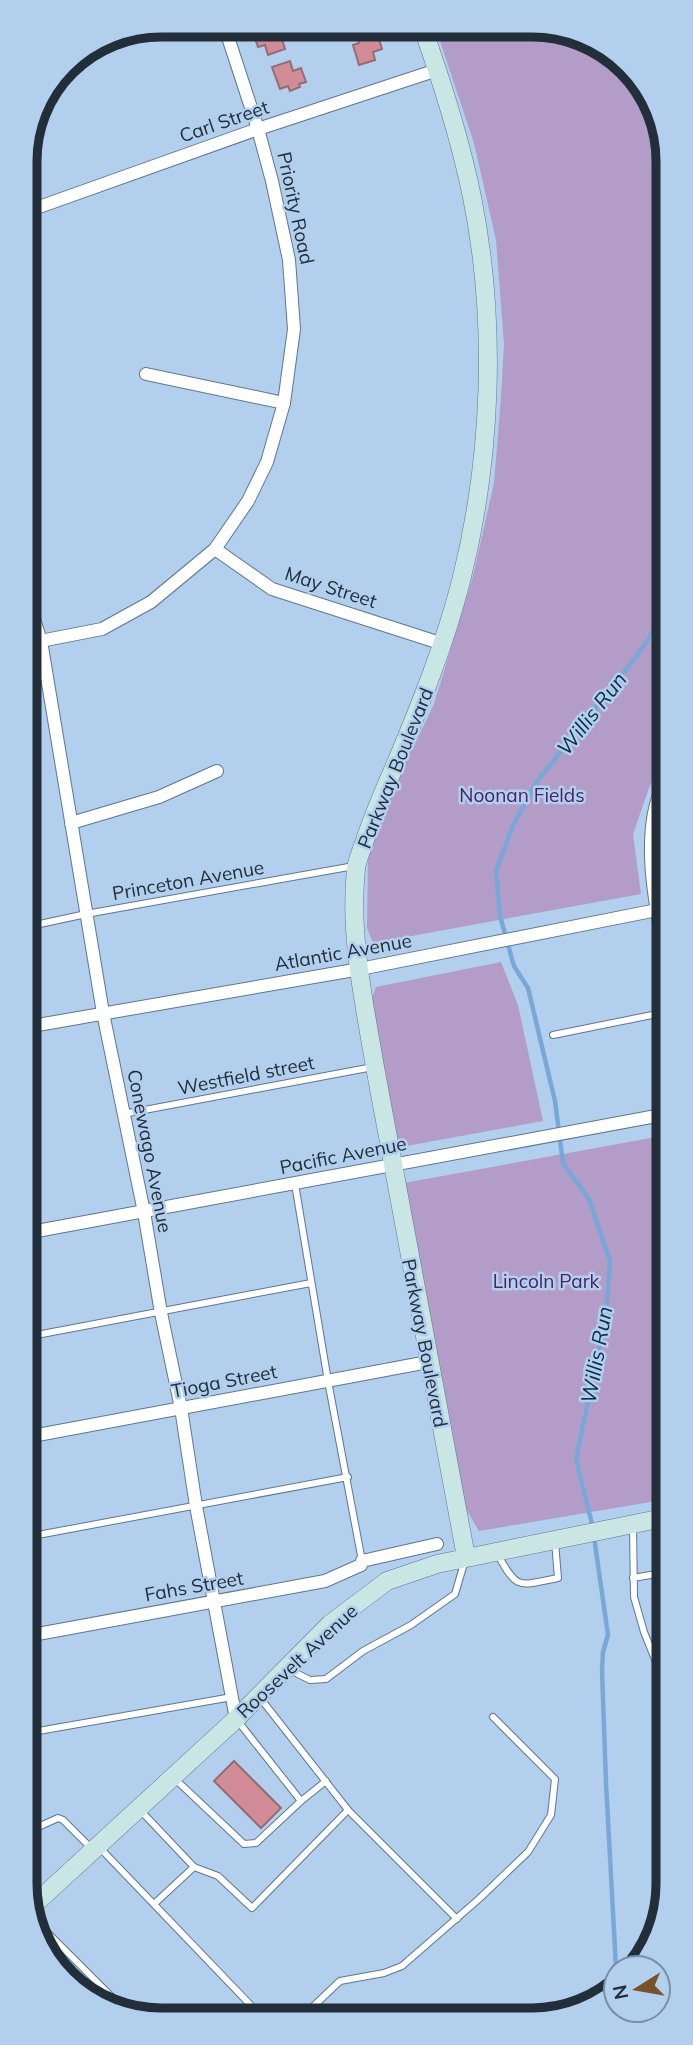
<svg xmlns="http://www.w3.org/2000/svg" width="693" height="2045" font-family="Mulish,sans-serif">
<rect width="100%" height="100%" fill="#b2cfed"/>
<g fill="#b39cc7">
<path d="M435 26 559 27 628 64 666 134 667 747 649 788 633 834 641 894 373 943 367 928 368 859 391 793 434 704 473 576 494 483 501 397 504 344 496 240 474 143Z"/>
<path d="M501 962 518 1005 543 1121 401 1147 396 1136 371 1001 376 987Z"/>
<path d="M667 1135 668 1499 479 1531 466 1509 404 1183Z"/>
</g>
<g fill="none" stroke-linecap="round" stroke-linejoin="round">
<g stroke="#78a8d7" stroke-width="4.5">
<path d="M593 1528 576 1459 606 1315 610 1261 589 1199 563 1163 555 1101 528 988 514 966 500 916 496 871 514 823 538 780 636 657 650 637 666 601"/>
<path d="M594 1537 608 1635 603 1652 602 1670 606 1783 616 1968"/>
</g>
</g>
<g fill="#d28c97" stroke="#956c73" stroke-width="2">
<path d="M375 26 382 49 373 52 375 60 359 65 353 45 359 43 356 32Z"/>
<path d="M278 27 285 49 268 55 265 45 258 47 254 35Z"/>
<path d="M290 61 293 71 301 68 306 82 299 84 300 87 290 91 288 86 280 89 272 67Z"/>
<path d="M234 1761 281 1808 261 1828 214 1781Z"/>
</g>
<g fill="none" stroke-linecap="round" stroke-linejoin="round">
<defs>
<g id="lane">
<path d="M656 808 667 806"/>
<path d="M26 927 86 914 354 866"/>
<path d="M553 1035 667 1012"/>
<path d="M123 1114 373 1067"/>
<path d="M295 1184 328 1381 362 1561"/>
<path d="M26 1337 311 1283"/>
<path d="M633 1525 634 1597 644 1632 662 1677 668 1676"/>
<path d="M27 1537 348 1477"/>
<path d="M498 1555C518 1592 520 1585 558 1578L555 1542"/>
<path d="M633 1578 668 1572"/>
<path d="M288 1669 310 1680 326 1679 363 1651 411 1625 455 1594 465 1560"/>
<path d="M27 1733 232 1697"/>
<path d="M174 1778 244 1844 256 1843 301 1801 237 1720"/>
<path d="M301 1801 326 1781"/>
<path d="M348 1810 457 1919"/>
<path d="M141 1811 194 1867 154 1904"/>
<path d="M27 1832 58 1818 63 1820 92 1849"/>
<path d="M99 1847 263 2018"/>
<path d="M194 1867 218 1876 252 1908 348 1810 261 1699"/>
<path d="M28 1913 133 2018"/>
<path d="M301 2018 340 1981 384 1973 402 1966 480 1898 528 1852 551 1815 555 1779 493 1717"/>
</g>
<g id="street">
<path d="M25 212 258 129 437 70"/>
<path d="M146 374 284 403"/>
<path d="M215 549 272 589 443 644"/>
<path d="M25 591 41 641 103 1013 144 1212 161 1313 181 1408 196 1506 236 1719"/>
<path d="M25 644 102 629 151 602 215 549 248 501 267 462 284 403 294 329 289 260 272 181 258 129 224 25"/>
<path d="M667 779C637 825 656 912 667 962"/>
<path d="M71 823 159 797 217 771"/>
<path d="M26 1027 360 969 667 908"/>
<path d="M26 1233 667 1114"/>
<path d="M27 1437 428 1362"/>
<path d="M27 1636 325 1581 361 1565 362 1561 437 1544"/>
</g>
<g id="secondary">
<path d="M422 26C442 82 460 138 472 197 497 321 492 458 461 581 445 644 421 703 396 763 384 790 373 816 364 843 361 852 357 860 356 869 349 934 364 1002 375 1067L466 1557"/>
<path d="M27 1911 236 1719 330 1624 387 1581 437 1564 668 1517"/>
</g>
</defs>
<use href="#lane" stroke="#5c7792" stroke-width="8"/>
<use href="#street" stroke="#5c7792" stroke-width="14"/>
<use href="#secondary" stroke="#5c7792" stroke-width="19"/>
<use href="#lane" stroke="#fff" stroke-width="6"/>
<use href="#street" stroke="#fff" stroke-width="12"/>
<use href="#secondary" stroke="#c9e6e4" stroke-width="18"/>
</g>
<g text-anchor="middle" stroke-width="5" stroke-linejoin="round" paint-order="stroke">
<g font-size="19" fill="#222e39" stroke="#b2cfed">
<text transform="translate(224 121) rotate(-19)" y="7">Carl Street</text>
<text transform="translate(296 208) rotate(78)" y="7">Priority Road</text>
<text transform="translate(331 587) rotate(18)" y="7">May Street</text>
<text transform="translate(395 768) rotate(-68)" y="7">Parkway Boulevard</text>
<text transform="translate(188 880) rotate(-10)" y="7">Princeton Avenue</text>
<text transform="translate(343 952) rotate(-10)" y="7">Atlantic Avenue</text>
<text transform="translate(246 1075) rotate(-11)" y="7">Westfield street</text>
<text transform="translate(150 1151) rotate(79)" y="7">Conewago Avenue</text>
<text transform="translate(343 1155) rotate(-11)" y="7">Pacific Avenue</text>
<text transform="translate(425 1343) rotate(79)" y="7">Parkway Boulevard</text>
<text transform="translate(224 1381) rotate(-11)" y="7">Tioga Street</text>
<text transform="translate(194 1586) rotate(-10)" y="7">Fahs Street</text>
<text transform="translate(297 1661) rotate(-43)" y="7">Roosevelt Avenue</text>
</g>
<g font-size="19" fill="#492164" stroke="#b2cfed">
<text x="522" y="802">Noonan Fields</text>
<text x="546" y="1288">Lincoln Park</text>
</g>
<g font-size="21" font-style="italic" fill="#0a2e4e" stroke="#b2cfed">
<text transform="translate(592 714) rotate(-52)" y="7">Willis Run</text>
<text transform="translate(597 1355) rotate(-80)" y="7">Willis Run</text>
</g>
</g>
<path d="M0 0H693V2045H0ZM161 37H532A124 124 0 0 1 656 161V1884A124 124 0 0 1 532 2008H161A124 124 0 0 1 37 1884V161A124 124 0 0 1 161 37Z" fill="#b2cfed" fill-rule="evenodd"/>
<path fill="none" stroke="#222e39" stroke-width="9" d="M161 37H532A124 124 0 0 1 656 161V1884A124 124 0 0 1 532 2008H161A124 124 0 0 1 37 1884V161A124 124 0 0 1 161 37Z"/>
<g transform="translate(637 1989) rotate(259)"><circle r="33" fill="#b2cfed" stroke="#788fa5" stroke-width="2"/>
<path d="M0-5L12 26L0 18L-12 26Z" fill="#76532b"/>
<text y="-10" font-size="19" font-weight="bold" text-anchor="middle" fill="#222e39">N</text>
</g>
</svg>
